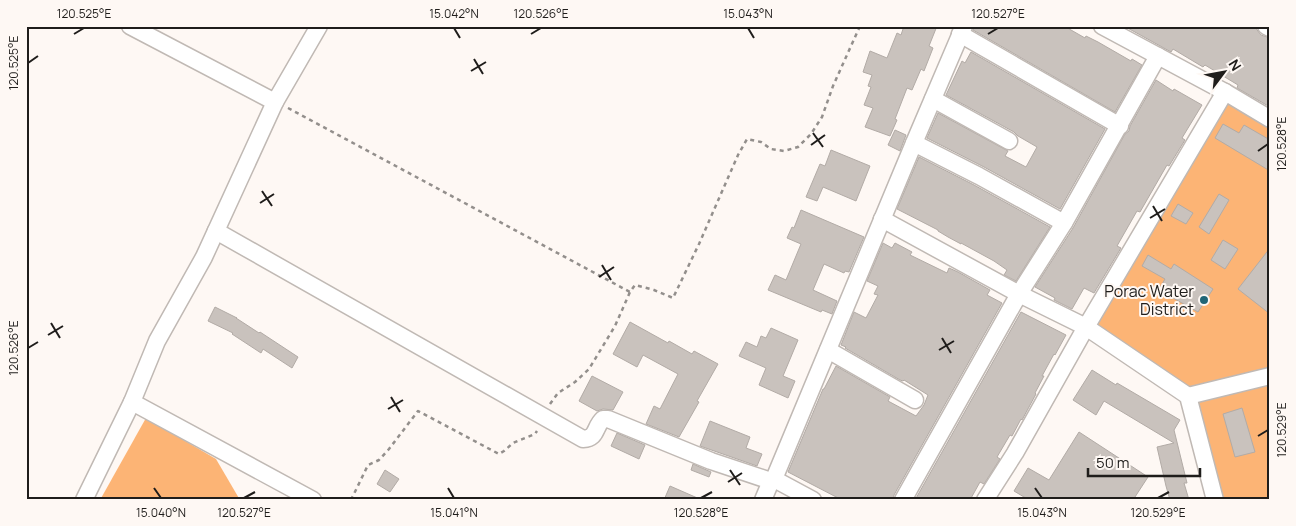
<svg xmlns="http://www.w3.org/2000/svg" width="1296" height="526" font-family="Manrope,sans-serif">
<rect width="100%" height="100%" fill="#fef8f4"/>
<g fill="#fcb475">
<path d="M1225 92 1270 119V500H1215L1188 396 1086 327Z"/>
<path d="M146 418 216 459 240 500H100Z"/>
</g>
<g fill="#c9c2bd" stroke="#b2aba6">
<path d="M904 26H937L929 46 933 48 924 71 921 69 912 90 907 88 895 119 897 120 890 136 865 127 873 108 864 105 871 87 868 86 872 75 863 72 870 51 887 58 897 33 901 35Z"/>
<path d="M974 26H1064L1085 38 1086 36 1098 42 1131 61 1132 59 1142 65 1115 112 973 30Z"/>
<path d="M1124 26H1254L1261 35 1270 38V107L1237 88 1238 85 1205 65 1203 67 1173 49 1171 52Z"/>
<path d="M971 52 1105 129 1060 209 984 167 927 138 938 113 1008 151 1005 156 1026 167 1037 147 1018 136 1014 132 946 95 962 61 965 63Z"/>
<path d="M1156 80 1173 91 1174 89 1202 105 1182 138 1185 140 1169 166 1167 165 1140 212 1137 211 1117 246 1121 248 1094 293 1084 288 1072 309 1054 300 1055 298 1035 287 1073 228 1125 134 1129 131 1130 126Z"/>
<path d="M1223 124 1239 133 1244 125 1270 140V171L1215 138Z"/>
<path d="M895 130 906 135 900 151 888 145Z"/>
<path d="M831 150 870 166 856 201 823 187 817 201 806 197 820 164 825 166Z"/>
<path d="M919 157 974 185 1050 227 1016 281 1004 275 1007 270 994 261 961 243V244L948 237 938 231V230L897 209Z"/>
<path d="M1219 194 1229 200 1209 234 1199 227Z"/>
<path d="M1178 204 1193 213 1186 224 1171 216Z"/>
<path d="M801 210 864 237 849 272 845 271 844 273 824 264 813 290 837 301 832 314 822 310 821 312 768 290 775 275 786 280 801 244 787 238 792 227 794 228Z"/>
<path d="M1223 240 1238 249 1225 269 1211 260Z"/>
<path d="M883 243 892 248 895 243 912 252 910 255 947 273 949 268 958 272 990 290 987 295 1002 303 894 495 893 500H842L788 472 823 389H824L836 366 890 397 888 401 916 416 924 405 928 395 904 380 903 381 900 380 845 348 846 347 841 345 854 312 866 318 878 295 874 294 878 286 867 281Z"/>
<path d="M1270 248V314L1238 289Z"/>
<path d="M1148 255 1171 269 1174 264 1213 289 1198 312 1173 298 1172 299 1158 291 1165 279 1142 266Z"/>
<path d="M215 307 237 318H236L259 333 260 332 298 357 292 368 263 349 261 353 232 334 233 333 208 321Z"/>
<path d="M1021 312 1066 335 1055 355 1054 354 1042 376H1044L1035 393 1036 394 1022 420 1021 419 1012 436 1010 435 997 457 1000 459 984 484 980 482 970 500H915Z"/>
<path d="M630 322 668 343 669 341 692 354 694 351 718 364 697 401 699 402 679 437 646 424 654 406 660 409 678 374 643 355 637 367 613 354Z"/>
<path d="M771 328 798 340 783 376 795 381 788 398 759 385 766 368 739 356 746 342 757 347 761 336 766 338Z"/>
<path d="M1092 370 1116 385 1117 383 1180 420 1174 430 1187 483H1184L1189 500H1170L1166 486 1157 447 1174 443 1104 401 1096 415 1073 400Z"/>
<path d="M592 376 623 392 613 410 603 409 597 411 579 401Z"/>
<path d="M1242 408 1255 452 1235 457 1223 414Z"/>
<path d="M710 421 750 437 746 448 762 454 757 466 700 446Z"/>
<path d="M1079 432 1148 477 1133 500H1029L1014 491 1028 468 1049 480Z"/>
<path d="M617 433 645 445 639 459 611 446Z"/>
<path d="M693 464 711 472 709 477 691 470Z"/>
<path d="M385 470 399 479 390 492 377 484Z"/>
<path d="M670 486 702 500H664Z"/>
</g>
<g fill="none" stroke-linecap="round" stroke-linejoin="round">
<defs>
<g id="minor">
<path d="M130 26 275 102"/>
<path d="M1102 26 1225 92 1270 119"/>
<path d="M1266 26 1270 28"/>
<path d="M960 34 1120 126"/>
<path d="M933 99 1009 141"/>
<path d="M914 143 979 176 1064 223"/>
<path d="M882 219 1019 294 1086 327 1188 396 1215 500"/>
<path d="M216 231 583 439C598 438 594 427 603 419H608L711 461 771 481"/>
<path d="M828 350 915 400"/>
<path d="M1188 396 1270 376"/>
<path d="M132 402 313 500"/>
<path d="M774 479 813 500"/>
<path d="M84 500 132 402 157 341 204 257 275 102 319 26"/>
<path d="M763 500 771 481 774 479 914 143 964 26"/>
<path d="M903 500 1019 294 1064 223 1158 56"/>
<path d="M985 500 1015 453 1086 327 1225 92"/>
</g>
</defs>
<use href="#minor" stroke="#c0b9b4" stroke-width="19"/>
<g stroke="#938f8c" stroke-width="2.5" stroke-dasharray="4 4" stroke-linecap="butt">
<path d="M288 108 630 292"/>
<path d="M550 404 558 393 575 382 589 369 615 326 630 292 635 285 654 290 673 298 699 244 738 155 747 139 761 142 771 149 784 151 798 147 811 134 822 117 833 86 860 26"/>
<path d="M351 500 368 465 379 460 389 449 418 411 499 454 504 451 513 443 535 434 537 431"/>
</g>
<use href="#minor" stroke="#fff" stroke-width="16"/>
</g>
<path fill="none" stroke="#1f1d1b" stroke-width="2" d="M454 28 460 38M748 28 754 38M74 34 84 28M531 34 541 28M988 34 998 28M474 59 483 74M28 63 38 56M471 71 486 62M813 133 823 147M811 145 825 135M1258 151 1268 144M262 191 272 206M260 203 274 194M1153 206 1162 221M1150 218 1165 209M602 265 611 280M599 277 614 267M51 323 60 338M48 335 63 326M942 338 951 353M28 348 38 342M939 350 954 341M391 397 400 412M388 409 403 400M1258 436 1268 430M730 470 740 485M728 482 742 473M154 488 161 498M448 488 454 498M1035 488 1042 498M244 498 255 492M701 498 712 492M1158 498 1169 492"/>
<circle fill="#206576" stroke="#fef8f4" stroke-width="2" cx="1204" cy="300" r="5"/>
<g text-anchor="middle" stroke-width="4" stroke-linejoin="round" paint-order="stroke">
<g font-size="16" fill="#1f1d1b" stroke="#fef8f4" text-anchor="end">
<text x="1194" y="297">Porac Water<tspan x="1194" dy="18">District</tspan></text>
</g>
</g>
<rect width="1296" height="526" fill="none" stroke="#fef8f4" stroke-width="55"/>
<g transform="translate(1224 72) rotate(58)" stroke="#fef8f4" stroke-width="4" paint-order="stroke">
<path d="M0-4L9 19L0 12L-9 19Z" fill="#1f1d1b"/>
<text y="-8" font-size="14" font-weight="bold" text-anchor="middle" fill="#1f1d1b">N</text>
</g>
<path d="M1088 468v8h112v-8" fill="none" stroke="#1f1d1b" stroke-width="2.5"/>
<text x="1096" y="468" font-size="15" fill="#1f1d1b" stroke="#fef8f4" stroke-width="4" paint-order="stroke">50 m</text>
<rect x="28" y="28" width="1240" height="470" fill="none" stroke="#1f1d1b" stroke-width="2"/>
<g font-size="12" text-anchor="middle" fill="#1f1d1b">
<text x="84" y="18">120.525°E</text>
<text x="454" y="18">15.042°N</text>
<text x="541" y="18">120.526°E</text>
<text x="748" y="18">15.043°N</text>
<text x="998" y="18">120.527°E</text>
<text transform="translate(14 63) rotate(-90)" y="4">120.525°E</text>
<text transform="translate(1282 144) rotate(-90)" y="4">120.528°E</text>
<text transform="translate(14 348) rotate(-90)" y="4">120.526°E</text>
<text transform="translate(1282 430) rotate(-90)" y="4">120.529°E</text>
<text x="161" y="517">15.040°N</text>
<text x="244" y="517">120.527°E</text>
<text x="454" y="517">15.041°N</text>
<text x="701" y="517">120.528°E</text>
<text x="1042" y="517">15.043°N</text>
<text x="1158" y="517">120.529°E</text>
</g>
</svg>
